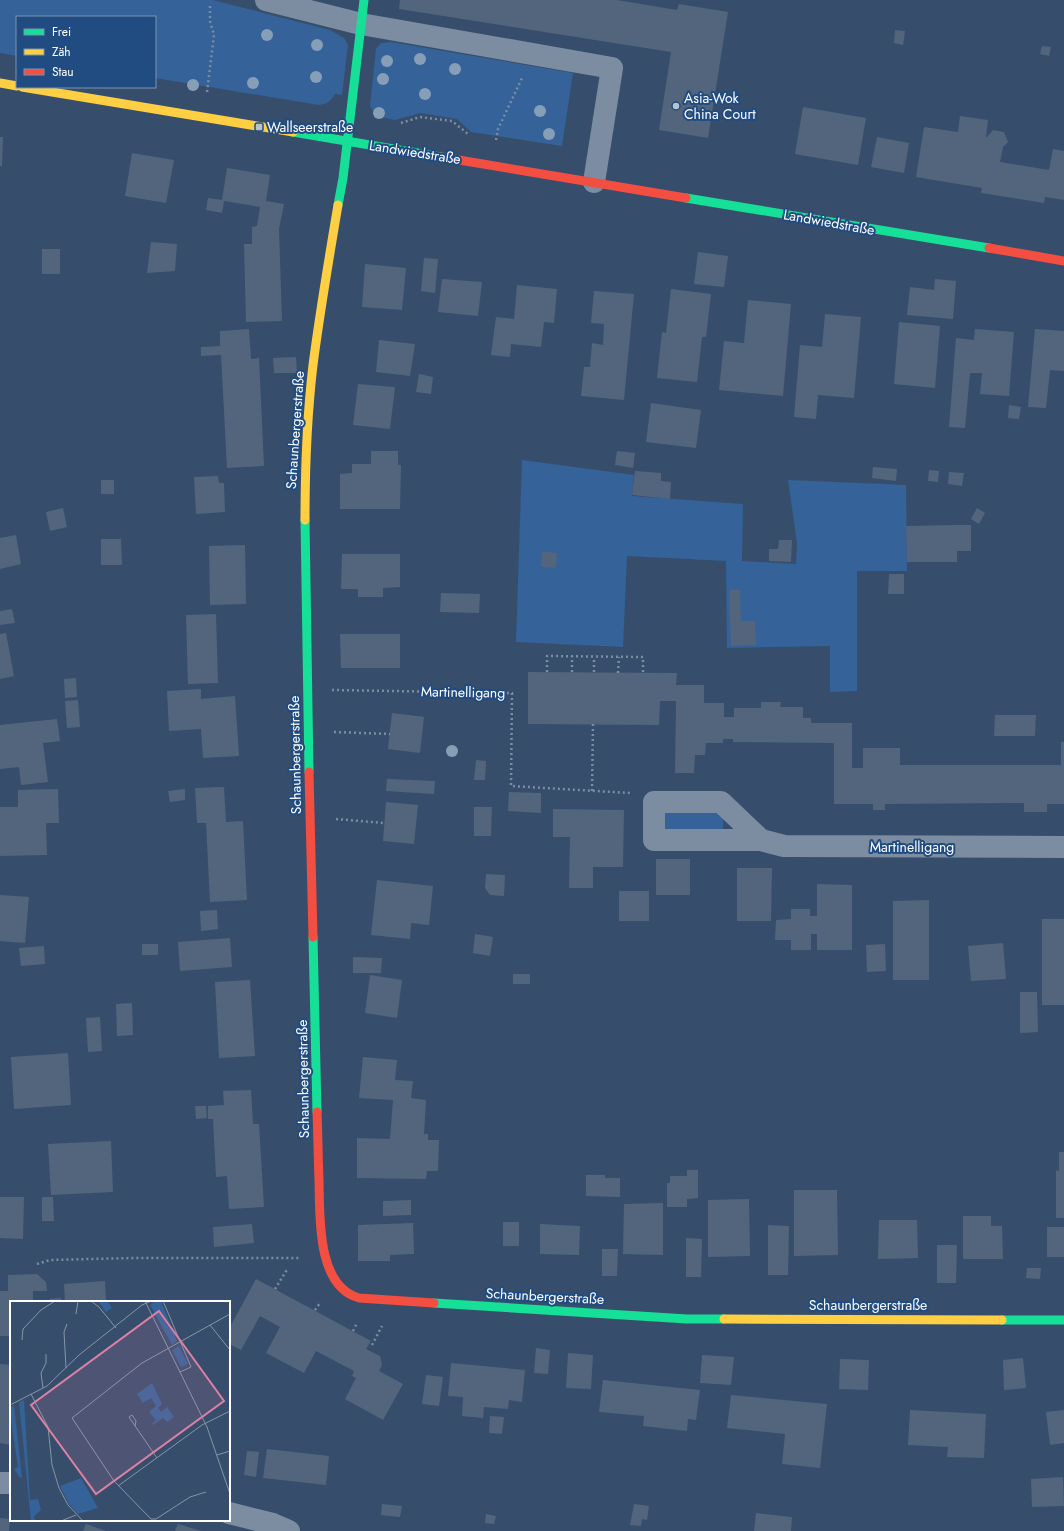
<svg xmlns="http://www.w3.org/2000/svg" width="1064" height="1531" font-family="Jost,sans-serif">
<rect width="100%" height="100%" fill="#364e6b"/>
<g fill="#346299">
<path d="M0 0H213L330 30 344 38 348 45 342 95 335 94C331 101 327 104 319 105L155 78V17H17V56L0 53Z"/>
<path d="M391 42 573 73 562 146 471 132 457 119 420 113 395 120 376 116 370 106 376 49 381 43Z"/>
<path d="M522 460 634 475 632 496 743 504 742 561 796 564 797 543 788 480 906 485 907 571H857V691L830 692V646L727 648 726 561 627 556 623 647 516 642Z"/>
<path d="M719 810 723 815V830L665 831 664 814 666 812Z"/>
</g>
<g fill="#52657d">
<path d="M400 0H617L677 10 679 4 728 12 708 138 659 130 671 52 399 9Z"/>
<path d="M895 30 905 31 903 45 894 43Z"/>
<path d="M1042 46 1051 47 1049 56 1040 54Z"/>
<path d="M803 107 866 118 858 165 795 154Z"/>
<path d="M960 116 988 120 986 137H987L993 130 1004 132 1008 142 1003 147 1000 162 1049 170 1053 149 1064 151V200L1045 197 1044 203 981 193 982 188 916 177 924 127 958 132Z"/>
<path d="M0 137H3L2 166H0Z"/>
<path d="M877 137 909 143 904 173 871 167Z"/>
<path d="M132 153 174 160 166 203 125 196Z"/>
<path d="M227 168 270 175 266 201 284 204 279 229 282 321 246 322 244 244H252V227L257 226 260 207 224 201 222 213 206 210 208 198 222 200Z"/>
<path d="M151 242 177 244 175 271 147 273Z"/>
<rect x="42" y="249" width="18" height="25"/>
<path d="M698 252 728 256 724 287 694 284Z"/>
<path d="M424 258 438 259 435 293 421 291Z"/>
<path d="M365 264 406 268 402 310 362 307Z"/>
<path d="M442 279 482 282 478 316 438 312Z"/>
<path d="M935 279 956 281 953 319 907 315 910 287 934 290Z"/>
<path d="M517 285 557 289 554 323 544 322 541 347 511 344 510 357 491 355 496 317 514 319Z"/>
<path d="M671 289 711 294 706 337H702L697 382 657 378 662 332 666 333Z"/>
<path d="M594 291 634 294 624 400 581 396 584 367H590L592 343 603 345 604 324 591 323Z"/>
<path d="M748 300 791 304 783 396 719 390 724 341 744 343Z"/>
<path d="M825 314 861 317 854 398 818 395 816 419 794 417 800 345 822 347Z"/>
<path d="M899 322 940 326 935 388 894 384Z"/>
<path d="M249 329 251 359 259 358 264 466 227 468 221 355 201 356V347L220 346V331Z"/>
<path d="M975 329 1014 332 1009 396 980 394 982 373H970L965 428 949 427 956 338 974 340Z"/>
<path d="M1035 329 1064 331V371L1050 370 1046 408 1028 407Z"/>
<path d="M379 340 415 344 410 376 376 372Z"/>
<path d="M296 357 297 373H274L273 358Z"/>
<path d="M419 374 433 377 431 394 416 392Z"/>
<path d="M358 384 395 387 390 429 353 425Z"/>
<path d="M651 403 701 410 696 448 646 442Z"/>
<path d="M1009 405 1021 407 1019 419 1008 418Z"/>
<path d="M371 451H398V465H401L400 509H340V474L352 473V464H371Z"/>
<path d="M617 451 635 453 633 468 615 465Z"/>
<path d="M873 467 897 469 896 481 872 478Z"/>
<path d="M929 470 939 471 938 482 928 481Z"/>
<path d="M635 471 661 473V481L671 482 670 499 632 495Z"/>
<path d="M949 472 964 473 962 486 948 484Z"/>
<path d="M218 476 219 483H224L225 512 196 514 194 477Z"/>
<rect x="101" y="480" width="13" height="14"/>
<path d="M63 508 67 527 50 531 46 512Z"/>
<path d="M977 508 985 513 979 524 971 519Z"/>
<path d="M957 525H971V551H957V562H907L906 526Z"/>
<path d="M16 535 21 564 0 569V538Z"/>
<path d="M101 539H121L122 565H101Z"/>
<path d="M779 540H792L791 562 769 561V549H778Z"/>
<path d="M245 545 246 604 210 605 209 546Z"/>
<path d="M542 551 557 553 556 568 541 567Z"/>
<path d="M342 554H400V587L383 588V597H358V589H341Z"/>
<path d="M889 574H904V594H888Z"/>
<path d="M729 590H740L741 621H755L756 645 731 646Z"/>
<path d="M441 593 480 594 479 613 440 612Z"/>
<path d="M12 609 15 623 0 625V611Z"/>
<path d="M216 614 218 683 188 684 186 615Z"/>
<path d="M6 633 14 676 0 679V634Z"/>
<path d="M340 634H400V668H341Z"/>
<path d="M528 672 677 673 676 685H704V703H724V717H734V708H761V702H781L780 707H803V718H811V723H852V768H863V748H900V765H1061V742H1064V804H1047V812H1024V803L885 804V810H873V804H834V743L733 742V739H723V743H706L705 755H695L694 773H675L676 701H660L659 725 528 724Z"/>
<path d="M76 678 77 697 65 698 64 679Z"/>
<path d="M201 689V699L235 696 239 756 203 758 201 729 169 731 167 691Z"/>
<path d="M78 700 80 727 67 728 65 701Z"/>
<path d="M392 713 424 717 420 753 388 749Z"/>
<path d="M995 715H1036L1035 736H994Z"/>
<path d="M57 719 60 741 43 743 48 782 21 785 19 767 0 769V725Z"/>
<path d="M476 760 486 761 485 780H474Z"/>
<path d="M387 779 435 781 434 794 386 791Z"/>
<path d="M224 787 226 822 243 821 247 900 210 902 206 823H197L195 788Z"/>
<path d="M58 789 59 823H46L47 855 0 856V807H18V790Z"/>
<path d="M185 789V800L170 802 168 791Z"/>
<path d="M509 792 541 793V813L508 811Z"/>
<path d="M386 802 418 805 414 844 383 841Z"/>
<path d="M474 807H492L491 836H474Z"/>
<path d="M553 809 624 810 623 867H593V888H569L570 837H553Z"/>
<rect x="656" y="859" width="34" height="36"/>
<path d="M737 868H772L771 921H737Z"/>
<path d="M486 874 505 875 504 896 490 895 485 888Z"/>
<path d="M377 880 433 886 429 925 411 923 410 939 371 935Z"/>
<path d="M817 884 852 885V950H817V934H811V950H791V940H775L776 920 791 919V909H810V916H817Z"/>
<rect x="619" y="891" width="30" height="30"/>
<path d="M0 895 29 897 25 943 0 941Z"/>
<path d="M929 900V980H893V901Z"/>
<path d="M217 910 218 929 201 931 200 911Z"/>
<rect x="1042" y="919" width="22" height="86"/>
<path d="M475 934 493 937 490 956 473 953Z"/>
<path d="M230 938 232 967 180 971 178 942Z"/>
<path d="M1003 943 1006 979 971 981 968 946Z"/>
<rect x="142" y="944" width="16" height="11"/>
<path d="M885 944 886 971 867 972 866 945Z"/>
<path d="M44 946 45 964 21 966 19 948Z"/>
<path d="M353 957 382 958 381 973H353Z"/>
<rect x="513" y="974" width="17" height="10"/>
<path d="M370 975 402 980 397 1018 365 1013Z"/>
<path d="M250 980 255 1056 219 1058 215 982Z"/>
<path d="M1020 992H1037L1038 1032 1020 1033Z"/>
<path d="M132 1003 133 1035 117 1036 116 1004Z"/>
<path d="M100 1017 102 1051 88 1052 86 1018Z"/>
<path d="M68 1053 71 1105 14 1109 11 1057Z"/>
<path d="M363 1057 397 1060 395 1080 413 1081 411 1098 426 1100 424 1134H428V1140H439L438 1171H427L426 1179 357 1178V1138L390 1139 393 1100 359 1098Z"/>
<path d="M251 1090 253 1124H259L264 1207 229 1209 227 1176 216 1177 213 1119H208V1106L224 1105 223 1091Z"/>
<path d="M195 1106H206L207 1118 196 1119Z"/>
<path d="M111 1141 113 1192 51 1195 48 1144Z"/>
<path d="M1059 1152H1064V1218H1056V1170L1059 1171Z"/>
<path d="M687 1170H698V1198L687 1199V1207H667V1183H670V1176H687Z"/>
<path d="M586 1175H605V1178H620V1197L586 1196Z"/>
<path d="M794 1190H837L838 1255 794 1256Z"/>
<path d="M0 1197H24L23 1239 0 1238Z"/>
<path d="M42 1197H53L54 1221H42Z"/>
<path d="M749 1199 750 1256 708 1257V1200Z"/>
<path d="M411 1200V1215L383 1216V1201Z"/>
<path d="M663 1203V1255L623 1254 624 1204Z"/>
<path d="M963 1216H991V1226H1002L1003 1259H963Z"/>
<path d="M879 1220H917L918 1258 878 1259Z"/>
<rect x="503" y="1222" width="16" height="24"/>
<path d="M413 1223 414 1254 390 1255V1261H358V1225Z"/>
<path d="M252 1224 254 1243 214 1247 213 1227Z"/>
<path d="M540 1224 580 1226 579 1255 540 1254Z"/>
<path d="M768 1225 789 1226 788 1275H768Z"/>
<rect x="1047" y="1227" width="17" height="30"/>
<path d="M686 1238 702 1239 701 1277H686Z"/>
<path d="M937 1245H957L956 1283H937Z"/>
<path d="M602 1249H618L617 1276H602Z"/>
<path d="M1027 1268H1041L1040 1279 1026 1278Z"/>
<path d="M37 1274 46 1282 47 1291H33V1302H11V1336H0V1291H8V1275Z"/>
<path d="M256 1279 371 1341 366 1349 380 1356 382 1365 379 1371 403 1384 383 1420 345 1399 356 1378 352 1376 354 1371 316 1351 304 1373 266 1353 280 1327 260 1316 241 1350 229 1344V1329Z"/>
<path d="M105 1281 106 1302H65L64 1284Z"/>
<path d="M61 1298V1302H49V1299Z"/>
<path d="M536 1348 550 1350 548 1374 534 1373Z"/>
<path d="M568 1353 593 1355 591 1389 566 1388Z"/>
<path d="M702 1355 734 1357 731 1385 700 1383Z"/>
<path d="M1023 1358 1026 1388 1004 1390 1003 1360Z"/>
<path d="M840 1359 869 1360 868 1390 839 1389Z"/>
<path d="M451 1363 525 1370 522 1402 509 1400 508 1409 484 1407 483 1418 462 1416 463 1397 448 1396Z"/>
<path d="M0 1364 11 1365V1445L0 1443Z"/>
<path d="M426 1375 443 1377 439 1406 422 1404Z"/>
<path d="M603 1380 700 1390 696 1420 688 1419 687 1431 643 1426 644 1416 599 1412Z"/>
<path d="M731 1395 827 1404 820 1468 782 1464 785 1434 727 1428Z"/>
<path d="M910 1410 986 1414 984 1458 947 1457 948 1447 908 1445Z"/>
<path d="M1064 1410V1443L1050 1445 1046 1412Z"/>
<path d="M490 1416 504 1417 502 1434 489 1433Z"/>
<path d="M267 1449 329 1456 326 1485 263 1478Z"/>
<path d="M247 1451 259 1452 256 1477 244 1475Z"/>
<path d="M1063 1477 1064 1506 1032 1507 1031 1479Z"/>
<path d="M382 1504 402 1506 400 1517 381 1515Z"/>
<path d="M634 1504 649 1506 647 1520 642 1519 641 1526 630 1525Z"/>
<path d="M756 1513 792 1517 791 1531H754Z"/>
<path d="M486 1514 496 1516 494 1524 485 1523Z"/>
<path d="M0 1518 10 1519 9 1531H0Z"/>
<path d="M86 1524 106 1531H83Z"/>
<path d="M178 1524 201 1531H175Z"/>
</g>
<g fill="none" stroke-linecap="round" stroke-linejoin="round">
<g stroke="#7c8da1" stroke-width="2.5" stroke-dasharray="2 3" stroke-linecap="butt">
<path d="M207 92 214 35 210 21V6"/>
<path d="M401 123 420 117 452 121 468 134"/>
<path d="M496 140 498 129 522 78"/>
<path d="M547 672V656L643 657V673"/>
<path d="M572 672V656"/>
<path d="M594 672V657"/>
<path d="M618 673 619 657"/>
<path d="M332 690 512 693 511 786 630 793"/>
<path d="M334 732 390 734"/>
<path d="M592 791 593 724"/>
<path d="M336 819 384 823"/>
<path d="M37 1264 50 1260 132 1258H300"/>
<path d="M275 1289 288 1268"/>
<path d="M315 1310 320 1303"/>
<path d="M353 1331 357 1323"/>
<path d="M372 1345 382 1326"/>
</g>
<g stroke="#7c8da1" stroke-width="22">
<path d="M266 0 361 24 612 68 594 182"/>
<path d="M761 840 721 802H654V840H761L784 846 1064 847"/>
<path d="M0 1483H11"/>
<path d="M229 1513 273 1524 289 1531"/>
</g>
<g stroke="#16e098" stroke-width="9">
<path d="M293 132 441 157"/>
<path d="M686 198 989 248"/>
<path d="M338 205 343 178 364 0"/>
<path d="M305 520 309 772"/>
<path d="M313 937 317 1112"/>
<path d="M434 1303 687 1319H724"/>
<path d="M1002 1320H1064"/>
</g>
<g stroke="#ffcf43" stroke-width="9">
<path d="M0 83 17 86"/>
<path d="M22 87 293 132"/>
<path d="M305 520C305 468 307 416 313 365 320 311 329 258 338 205"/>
<path d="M724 1319 1002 1320"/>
</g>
<g stroke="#f24e42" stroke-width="9">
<path d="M441 157 686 198"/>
<path d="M989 248 1064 261"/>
<path d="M309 772 313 937"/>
<path d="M317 1112C318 1135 318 1157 319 1180 320 1215 316 1286 359 1298L434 1303"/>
</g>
</g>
<g fill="#879eb7">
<circle cx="267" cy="35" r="6"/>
<circle cx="317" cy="45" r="6"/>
<circle cx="420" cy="59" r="6"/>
<circle cx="387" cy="61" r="6"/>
<circle cx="455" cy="69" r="6"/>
<circle cx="316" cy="77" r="6"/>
<circle cx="383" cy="79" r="6"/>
<circle cx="253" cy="83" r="6"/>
<circle cx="193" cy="85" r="6"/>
<circle cx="425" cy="94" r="6"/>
<circle cx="540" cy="111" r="6"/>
<circle cx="379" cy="113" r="6"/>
<circle cx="549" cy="134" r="6"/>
<circle cx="452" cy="751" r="6"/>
</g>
<g fill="#b9c1cb" stroke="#204c81" stroke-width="1.5">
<circle cx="676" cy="106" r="4"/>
<rect x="255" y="123" width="8" height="8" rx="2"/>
</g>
<g text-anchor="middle" stroke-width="4" stroke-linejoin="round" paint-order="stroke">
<g font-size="14" fill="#fff" stroke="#204c81" text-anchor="start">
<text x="684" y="103">Asia-Wok<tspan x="684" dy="16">China Court</tspan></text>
<text x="267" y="132">Wallseerstraße</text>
</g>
<g font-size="14" fill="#fff" stroke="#204c81">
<text transform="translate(415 152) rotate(9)" y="5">Landwiedstraße</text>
<text transform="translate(829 222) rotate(10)" y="5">Landwiedstraße</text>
<text transform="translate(295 430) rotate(-86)" y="5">Schaunbergerstraße</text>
<text transform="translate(463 692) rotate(1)" y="5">Martinelligang</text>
<text transform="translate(295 755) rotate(-91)" y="5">Schaunbergerstraße</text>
<text x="912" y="852">Martinelligang</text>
<text transform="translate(303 1079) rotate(-91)" y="5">Schaunbergerstraße</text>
<text transform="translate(545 1296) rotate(3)" y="5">Schaunbergerstraße</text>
<text x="868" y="1310">Schaunbergerstraße</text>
</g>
</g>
<g transform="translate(10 1301)">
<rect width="220" height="220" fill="#364e6b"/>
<path d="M88 0H97L102 7 96 11ZM145 0H151L167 40 162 44 140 4ZM169 45 178 63 171 66 162 49ZM142 82 152 103 148 107 151 111 157 106 164 116 157 121 153 117 143 124 142 122 146 119 139 111 146 105 141 97 133 102 127 93ZM14 99 20 199 28 198 31 209 24 215 25 220H21L11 121 9 101ZM4 104 12 176 10 177 4 168 8 166 0 113V107ZM71 177 88 207 68 213 59 203 50 185Z" fill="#346299"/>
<path fill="none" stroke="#8695a6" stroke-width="1" d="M81 0 89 6 106 27M135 0 197 126 220 193M153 0 181 66 170 71M66 13 68 0M200 24 220 49M12 39 13 28 31 9 45 0M56 67 54 31 57 23M33 87 31 72 36 62V53M21 93 38 126 42 164 49 187 58 204 73 220M0 104 37 85 69 54 132 4 141 0M125 125 126 120 122 114 119 116 147 157M207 154 220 150M108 185 192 124 220 110M196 191 180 196 146 218H141L104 180 62 117 132 62 220 13M51 220 66 214"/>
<path fill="#dd80a5" fill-opacity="0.15" stroke="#dd80a5" stroke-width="2" d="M149 10 214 100 86 193 21 104Z"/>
<rect width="220" height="220" fill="none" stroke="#fff" stroke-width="2"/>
</g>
<rect x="16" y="16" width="140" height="72" fill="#204c81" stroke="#7994b3"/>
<rect x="24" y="29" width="20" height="6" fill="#16e098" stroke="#7994b3"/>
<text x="52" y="36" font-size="12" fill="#ffffff">Frei</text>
<rect x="24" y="49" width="20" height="6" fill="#ffcf43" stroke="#7994b3"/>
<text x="52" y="56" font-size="12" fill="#ffffff">Zäh</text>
<rect x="24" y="69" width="20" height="6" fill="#f24e42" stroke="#7994b3"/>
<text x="52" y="76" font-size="12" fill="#ffffff">Stau</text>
</svg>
